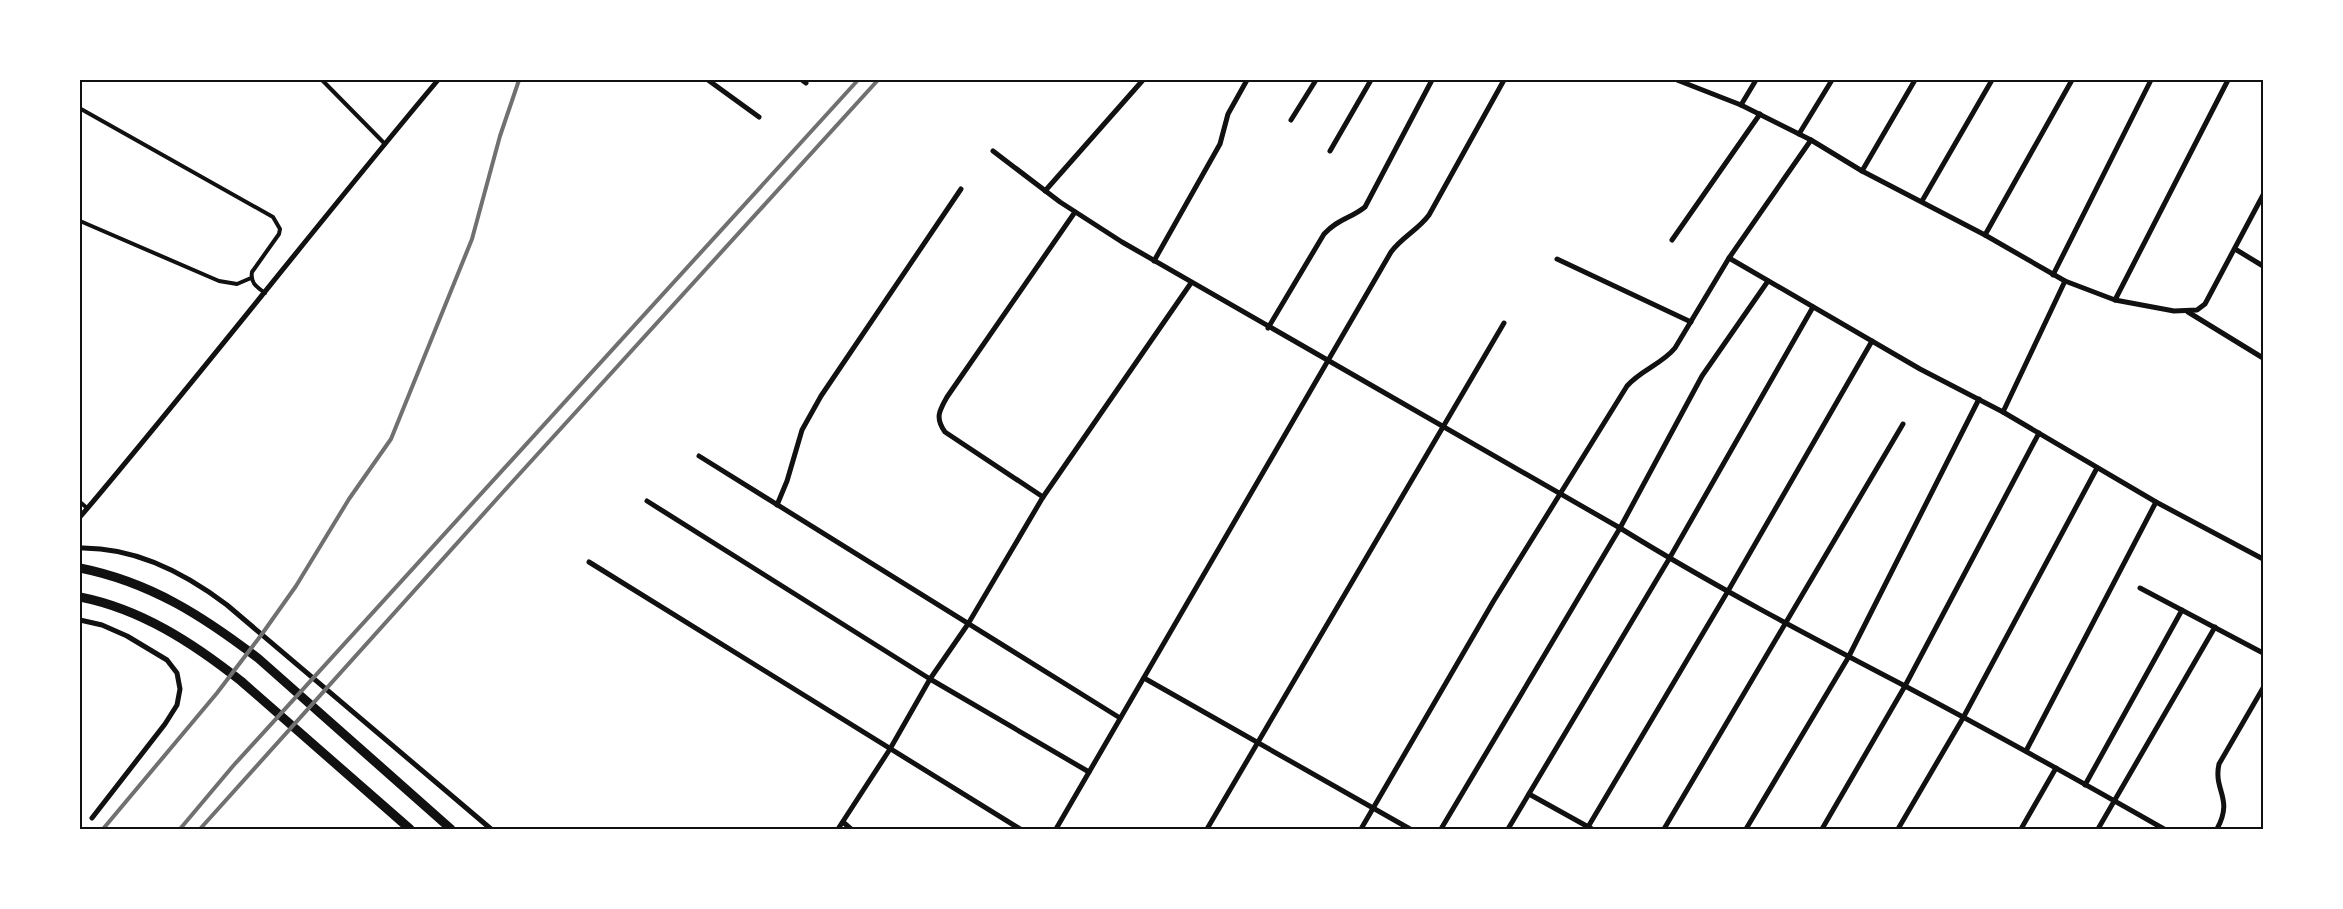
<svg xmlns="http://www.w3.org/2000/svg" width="2343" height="909" font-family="'Fira Sans',sans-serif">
<rect width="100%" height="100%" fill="#fff"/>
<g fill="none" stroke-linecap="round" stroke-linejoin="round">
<g stroke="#111" stroke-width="4">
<path d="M322 80 385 144"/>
<path d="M81 109 273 217 280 229 279 234 252 272C250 283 257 287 265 293"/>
<path d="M80 221 219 281 237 284 251 278"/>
<path d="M80 502 87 508"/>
</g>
<g stroke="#111" stroke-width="5">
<path d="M708 80 759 117"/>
<path d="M802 80 806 83"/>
<path d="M1677 80 1741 105 1811 140 1862 171 1985 235 2065 281 2115 300 2174 311 2197 310 2205 304 2263 195"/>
<path d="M1741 105 1756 80"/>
<path d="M1291 120 1316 80"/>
<path d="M1799 134 1832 80"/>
<path d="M993 151 1060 202 1122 242 1620 528C1712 585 1809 636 1905 686 1992 732 2078 780 2164 829"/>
<path d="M1330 151 1371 80"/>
<path d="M1862 171 1915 80"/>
<path d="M1045 191 1143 80"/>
<path d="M1922 201 1992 80"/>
<path d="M1985 235 2072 80"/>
<path d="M1672 240 1760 114"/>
<path d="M2235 249 2263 266"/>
<path d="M1729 258 1920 369 2003 412"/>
<path d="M1557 259 1691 322"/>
<path d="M1154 261 1220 144 1228 114 1247 80"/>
<path d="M2053 275 2151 80"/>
<path d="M2065 281 2003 412 2156 502 2263 559"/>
<path d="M2115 300 2228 80"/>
<path d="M2188 312 2263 358"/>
<path d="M1268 328 1324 234C1339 218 1350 219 1365 207L1432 80"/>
<path d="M699 456 1120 718"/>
<path d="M1043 497 945 432C935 418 939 411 947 397L1075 212"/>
<path d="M647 501 930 679 1089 772"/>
<path d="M777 505 787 481 802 430 821 396 961 189"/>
<path d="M80 517C202 373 317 224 438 80"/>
<path d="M80 548C134 547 185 573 227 605L491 829"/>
<path d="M589 562 1020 829"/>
<path d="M2140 588 2263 653"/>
<path d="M80 620 102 625 127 636 167 660 177 673 180 689 177 705 165 724 92 818"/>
<path d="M1144 678 1410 829"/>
<path d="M2026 751 2156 502"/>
<path d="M2085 785 2182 610"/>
<path d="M1529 794 1592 829"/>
<path d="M843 822 851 829"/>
<path d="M1588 827 1728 591 1872 341"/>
<path d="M838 829 890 749 930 679 968 624 1043 497 1191 283"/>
<path d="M1056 829 1391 252C1402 237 1418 230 1429 215L1504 80"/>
<path d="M1207 829 1504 323"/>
<path d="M1361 829 1493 602 1627 386C1641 370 1662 364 1675 348L1729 258 1811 140"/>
<path d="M1441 829 1620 528 1702 376 1768 281"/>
<path d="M1508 829 1669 559 1813 307"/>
<path d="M1664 829 1903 424"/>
<path d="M1746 829 1848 658 1979 399"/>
<path d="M1822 829 1905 686 2039 433"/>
<path d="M1898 829 1963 718 2097 468"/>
<path d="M2021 829 2056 768"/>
<path d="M2098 829 2215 627"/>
<path d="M2217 829C2234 798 2213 791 2219 764L2263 688"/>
</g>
<g stroke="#111" stroke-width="9">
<path d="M80 568C150 582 203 616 259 659L451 829"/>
<path d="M80 597C141 609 193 643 241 681L410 829"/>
</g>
<g stroke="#707070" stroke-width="4">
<path d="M103 829 217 693 262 634 296 586 349 499 391 439 472 239 500 136 519 80"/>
<path d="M180 829 233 766 858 80"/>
<path d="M200 829 504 491 878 80"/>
</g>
</g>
<rect width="2343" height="909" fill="none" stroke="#ffffff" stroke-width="162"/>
<rect x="81" y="81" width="2181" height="747" fill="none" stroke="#111" stroke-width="2"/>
</svg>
